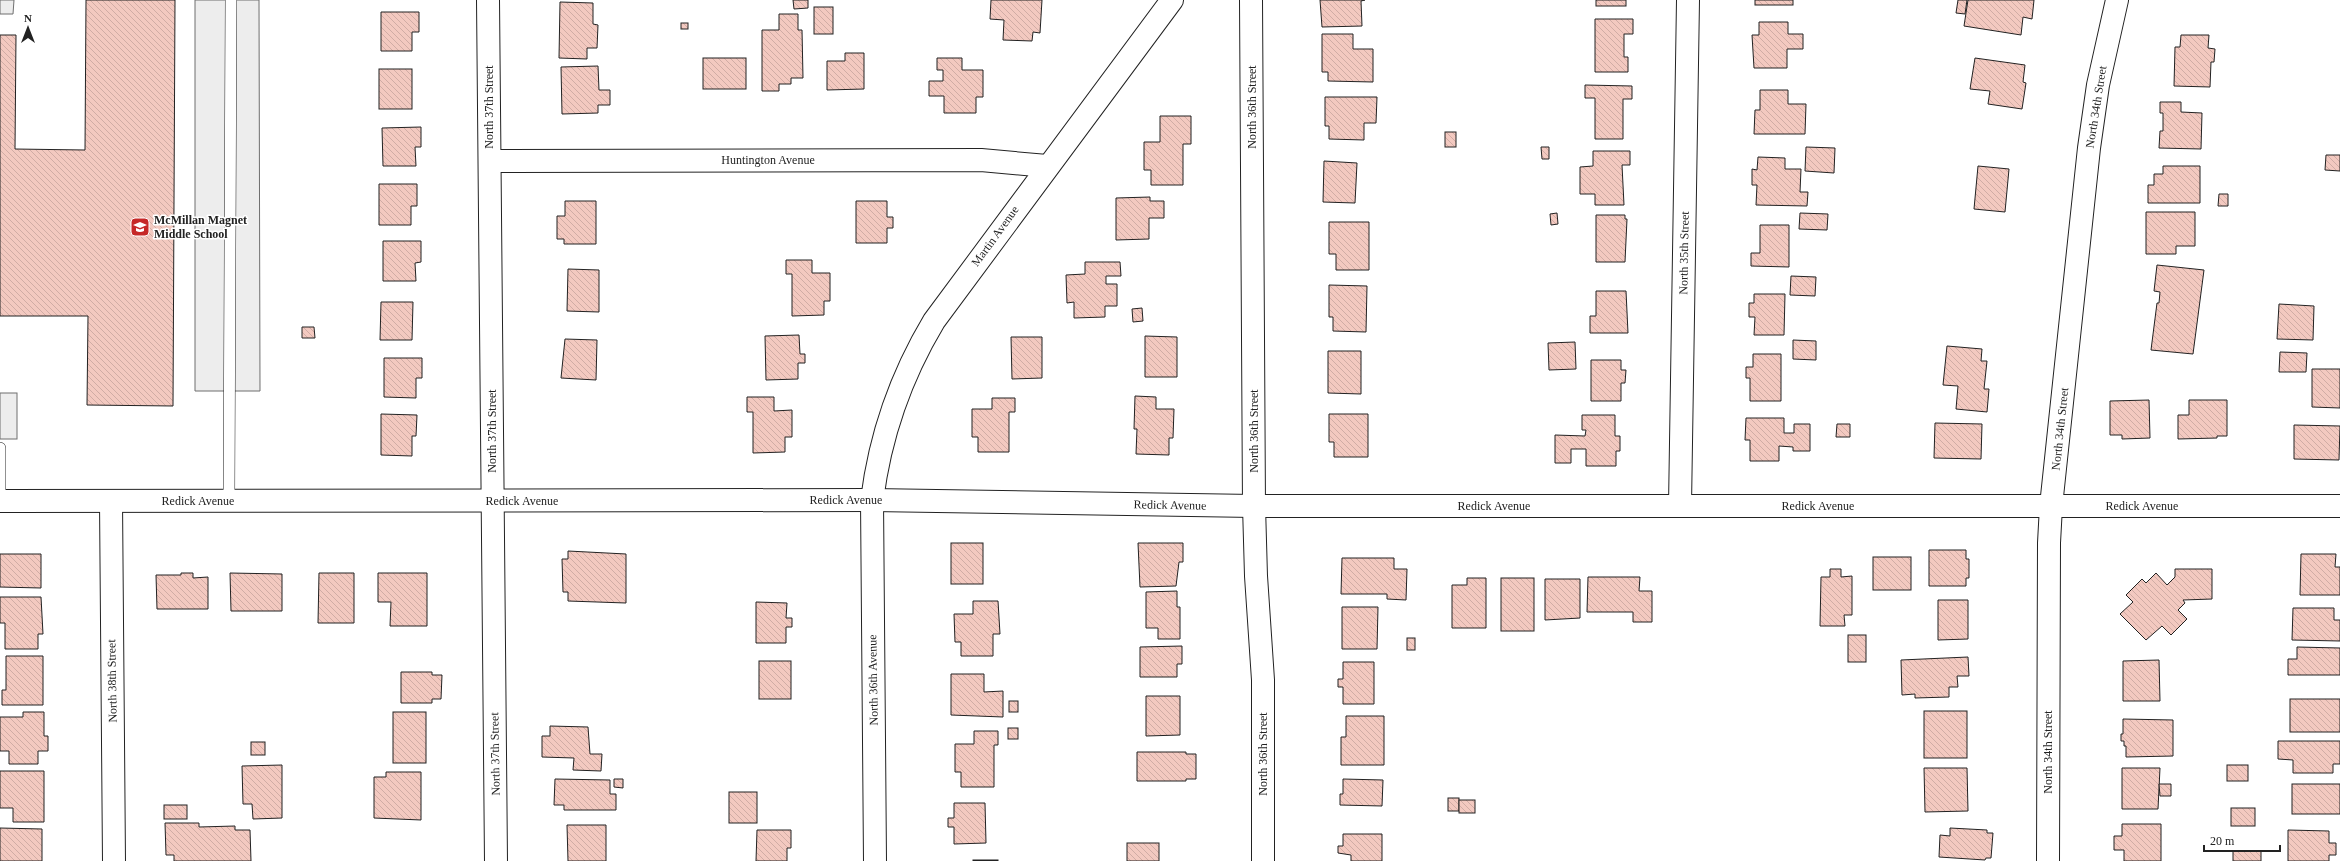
<svg xmlns="http://www.w3.org/2000/svg" width="2340" height="861" font-family="'Times New Roman',serif">
<defs>
<pattern id="building-back-hatch" width="6" height="6" patternUnits="userSpaceOnUse"><rect width="6" height="6" fill="#f3c9c0"/><path d="M-1 5l2 2M0 0l6 6M5-1l2 2" fill="none" stroke="#d0aca5"/></pattern>
</defs>
<rect width="100%" height="100%" fill="#fff"/>
<g fill="#ededed" stroke="#6f6f6f">
<path d="M0 0H14L13 14H0Z"/>
<path d="M195 0H259L260 391H195Z"/>
<rect x="0" y="393" width="17" height="46"/>
</g>
<g fill="url(#building-back-hatch)" stroke="#222">
<path d="M86 0H175L173 406 87 405 88 316H0V35H16L15 149 85 150Z"/>
<path d="M793 0H808V8L794 9Z"/>
<path d="M991 0H1042L1040 33 1033 32 1032 41 1003 40 1004 20 990 19Z"/>
<path d="M1320 0H1365L1361 1 1362 26 1322 27Z"/>
<rect x="1596" y="0" width="30" height="6"/>
<rect x="1755" y="0" width="38" height="5"/>
<path d="M1958 0H1967L1965 14 1956 13Z"/>
<path d="M1968 0H2034L2032 19 2023 17 2021 35 1964 26Z"/>
<path d="M560 2 593 3V24L598 25 597 48H587V59L559 58Z"/>
<rect x="814" y="7" width="19" height="27"/>
<path d="M381 12H419V32H412V51H381Z"/>
<path d="M779 14H798V30H802L803 78H791V84H779V91H762V30H779Z"/>
<path d="M1595 19H1633V34H1624V57H1628V72H1595Z"/>
<path d="M1759 22H1788V34H1803V49H1787V68H1754L1752 35H1759Z"/>
<rect x="681" y="23" width="7" height="6"/>
<path d="M1322 34H1353V49H1373V82L1328 81V72H1322Z"/>
<path d="M2181 35H2209L2208 48 2215 49 2214 62H2211L2210 87 2174 86 2175 47H2180Z"/>
<path d="M845 53H864V89L827 90V61H845Z"/>
<rect x="703" y="58" width="43" height="31"/>
<path d="M937 58H962V70H983V97H976V113H944V96H929V81H943V70H937Z"/>
<path d="M1975 58 2025 65 2023 82 2026 83 2022 109 1988 104 1990 91 1970 89Z"/>
<path d="M598 66 599 90H610V105H598V113L562 114 561 67Z"/>
<rect x="379" y="69" width="33" height="40"/>
<path d="M1585 85 1632 86V99H1623V139H1595V98H1585Z"/>
<path d="M1760 90H1788V104H1806L1805 134H1754L1755 110H1760Z"/>
<path d="M1325 97H1377L1376 123H1364V140L1329 139V126H1325Z"/>
<path d="M2160 102H2181V112L2202 113 2201 149 2159 148 2160 131H2163V113H2160Z"/>
<path d="M1160 116H1191V144H1183V185H1151V170H1144V142H1160Z"/>
<path d="M421 127V147H415L416 166H383L382 128Z"/>
<rect x="1445" y="132" width="11" height="15"/>
<path d="M1541 147H1549V159H1542Z"/>
<path d="M1806 147 1835 148 1834 173 1805 171Z"/>
<path d="M1593 151H1630V165H1622L1624 205H1595V194H1580V167L1593 166Z"/>
<path d="M2326 155H2340V171L2325 170Z"/>
<path d="M1758 157 1785 158V169H1801L1800 192H1808L1807 206 1756 205 1757 185H1752V169L1757 170Z"/>
<path d="M1324 161 1357 163 1355 203 1323 202Z"/>
<path d="M1978 166 2009 169 2005 212 1974 209Z"/>
<path d="M2163 166H2200V203H2148V185H2154V174H2163Z"/>
<path d="M379 184H417V206H411V225H379Z"/>
<path d="M2219 194H2228V206H2218Z"/>
<path d="M1150 197V201H1164V218H1149V239L1116 240V198Z"/>
<path d="M565 201H596V244H564V239H557V216H565Z"/>
<path d="M856 201H887V217H893V228H887V243H856Z"/>
<path d="M2146 212H2195V246H2176V254H2146Z"/>
<path d="M1557 213 1558 224 1551 225 1550 214Z"/>
<path d="M1800 213 1828 214 1827 230 1799 229Z"/>
<path d="M1596 215H1625V219H1627L1625 262H1596Z"/>
<path d="M1329 222H1369V270H1336V254H1329Z"/>
<path d="M1760 225H1789V267L1751 266V253H1760Z"/>
<path d="M383 241H421V262L415 263 416 281H383Z"/>
<path d="M786 260H812V273H830V301H824V315L792 316V274H786Z"/>
<path d="M1085 262H1120L1121 276H1106V284H1117V306H1105V317L1074 318V302L1067 303 1066 275 1085 274Z"/>
<path d="M2157 265 2204 270 2193 354 2151 350 2157 303H2159L2160 292 2154 291Z"/>
<path d="M568 269 599 270V312L567 311Z"/>
<path d="M1791 276 1816 277 1815 296 1790 295Z"/>
<path d="M1329 285 1367 286 1366 332 1333 331V317H1329Z"/>
<path d="M1596 291H1626L1628 333H1590V316H1596Z"/>
<path d="M1754 294H1785L1784 335H1754L1755 317H1749V303H1754Z"/>
<path d="M381 302H413L412 340H380Z"/>
<path d="M2279 304 2314 306 2313 340 2277 339Z"/>
<path d="M1142 308 1143 321 1133 322 1132 309Z"/>
<path d="M302 327H314L315 338H302Z"/>
<path d="M799 335 800 354H805V363H798V379L766 380 765 336Z"/>
<path d="M1145 336 1177 337V377H1145Z"/>
<path d="M1011 337H1042V378L1012 379Z"/>
<path d="M565 339 597 340 596 380 561 378Z"/>
<path d="M1793 340 1816 341V360L1793 359Z"/>
<path d="M1575 342 1576 369 1549 370 1548 343Z"/>
<path d="M1947 346 1982 349 1981 361H1987L1984 389H1989L1987 412 1956 409 1958 386 1943 385Z"/>
<path d="M1328 351H1361V394L1328 393Z"/>
<path d="M2280 352 2307 353 2306 372H2279Z"/>
<path d="M1753 354H1781V401H1750V378H1746V367H1753Z"/>
<path d="M384 358H422V378H416V398L384 397Z"/>
<path d="M1591 360H1621V370H1626L1625 383H1621V401H1591Z"/>
<path d="M2312 369H2340V408L2312 407Z"/>
<path d="M1135 396 1156 397V409H1174L1173 438H1169V455L1136 454 1137 429H1134Z"/>
<path d="M747 397H774V411L792 410V437H785V452L753 453V412H747Z"/>
<path d="M992 398H1015V412H1009V452H978V437H972V409H992Z"/>
<path d="M2149 400 2150 438 2122 439V435H2110V401Z"/>
<path d="M2189 400H2227V436H2217V438L2178 439V415H2189Z"/>
<path d="M381 414 417 415 416 436H412V456L381 455Z"/>
<path d="M1329 414H1368V457H1334V442H1329Z"/>
<path d="M1582 415H1615V436H1620V451H1616V466H1586V449H1571V463H1555V435L1585 436 1586 430H1582Z"/>
<path d="M1746 418H1784V433H1794V424H1810V451H1793V447L1779 446V461H1750V440H1745Z"/>
<path d="M1935 423 1982 424 1981 459 1934 458Z"/>
<path d="M1837 424H1850V437H1836Z"/>
<path d="M2294 425 2340 426 2339 460 2294 459Z"/>
<rect x="951" y="543" width="32" height="41"/>
<path d="M1138 543H1183V562H1179L1176 586 1140 587Z"/>
<path d="M1929 550H1966V559H1969V578H1966V586H1929Z"/>
<path d="M568 551 626 554V603L568 601V592H563L562 559H568Z"/>
<path d="M0 554H41V588L0 587Z"/>
<path d="M2301 554H2336L2335 567H2340V595H2300Z"/>
<rect x="1873" y="557" width="38" height="33"/>
<path d="M1342 558H1394V569H1407L1406 600 1387 599V594H1341Z"/>
<path d="M1830 569H1841V577L1852 576V615H1844L1845 626H1820L1821 577H1830Z"/>
<path d="M2175 569H2212V599L2183 600 2185 603 2178 610 2187 619 2171 635 2162 626 2146 640 2120 614 2133 602 2126 595 2142 579 2146 583 2156 573 2167 585 2175 577Z"/>
<path d="M181 573H193V578L208 577V609H157L156 575H181Z"/>
<path d="M230 573 282 574V611H231Z"/>
<path d="M319 573H354V623H318Z"/>
<path d="M378 573H427V626H390L391 602H378Z"/>
<path d="M1588 577H1640L1639 591H1652V622H1633V612H1587Z"/>
<path d="M1467 578H1486V628H1452V585H1467Z"/>
<rect x="1501" y="578" width="33" height="53"/>
<path d="M1545 579H1580V618L1545 620Z"/>
<path d="M1177 591V607H1180V639H1158V628H1146V592Z"/>
<path d="M0 597H41L43 634H38V649H5V623H0Z"/>
<path d="M1938 600H1968V639L1938 640Z"/>
<path d="M973 601H998L1000 634H993V656H961V642H955L954 614H973Z"/>
<path d="M756 602 787 603 786 618H792V627H786V643H756Z"/>
<path d="M1342 607H1378L1377 649H1342Z"/>
<path d="M2293 608H2334V620H2340V641L2292 640Z"/>
<rect x="1848" y="635" width="18" height="27"/>
<rect x="1407" y="638" width="8" height="12"/>
<path d="M1182 646V664H1177V677H1140V647Z"/>
<path d="M2297 647 2340 648V675H2288V659H2297Z"/>
<path d="M6 656H43V705H2V690H6Z"/>
<path d="M1968 657 1969 676H1957L1958 687H1949V697L1915 698V694L1902 695 1901 660Z"/>
<path d="M2159 660 2160 701H2123V661Z"/>
<rect x="759" y="661" width="32" height="38"/>
<path d="M1343 662H1374V704H1343V687H1338V679H1343Z"/>
<path d="M401 672H432V675H442L441 699H432V703H401Z"/>
<path d="M951 674H984V692L1003 691V717L951 715Z"/>
<path d="M1146 696H1180V735L1146 736Z"/>
<rect x="2290" y="699" width="50" height="33"/>
<rect x="1009" y="701" width="9" height="11"/>
<rect x="1924" y="711" width="43" height="47"/>
<path d="M23 712H44V736H48V751H38V764H9V751H0V717H23Z"/>
<rect x="393" y="712" width="33" height="51"/>
<path d="M1346 716H1384V765H1341V737H1346Z"/>
<path d="M2123 719 2173 720V756L2126 757V746H2124V741H2121V734H2123Z"/>
<path d="M550 726 588 727 590 754H602L601 771 573 770 574 758 542 757V736H550Z"/>
<rect x="1008" y="728" width="10" height="11"/>
<path d="M974 731H998V745H994V787H961V772H955V744H974Z"/>
<path d="M2278 741H2340V764H2333V773H2293V760L2278 759Z"/>
<rect x="251" y="742" width="14" height="13"/>
<path d="M1137 752H1186V754H1196V779H1186V781H1137Z"/>
<path d="M282 765V818L253 819 252 804H243L242 766Z"/>
<rect x="2227" y="765" width="21" height="16"/>
<path d="M1924 768H1967L1968 811 1925 812Z"/>
<path d="M2122 768H2160L2158 809H2122Z"/>
<path d="M0 771H44V822H13V808H0Z"/>
<path d="M386 772H421V820L374 818V777H386Z"/>
<path d="M555 779 610 780V794H616V810H564V805H554Z"/>
<path d="M614 779H623V788L614 787Z"/>
<path d="M1343 779 1383 780 1382 806 1340 805V794H1343Z"/>
<path d="M2159 784H2171V796H2160Z"/>
<rect x="2292" y="784" width="48" height="30"/>
<rect x="729" y="792" width="28" height="31"/>
<rect x="1448" y="798" width="11" height="13"/>
<rect x="1459" y="800" width="16" height="13"/>
<path d="M954 803H985L986 843 954 844V827H948V818H954Z"/>
<rect x="164" y="805" width="23" height="14"/>
<rect x="2231" y="808" width="24" height="18"/>
<path d="M165 823H199V827L235 826V830H250L251 861H174V855H166Z"/>
<path d="M2122 824H2161V861H2124V850H2114V836H2122Z"/>
<path d="M567 825H606V861H568Z"/>
<path d="M0 828 42 829V861H0Z"/>
<path d="M1950 828 1987 830V833H1993L1991 858H1986L1985 860 1939 857 1940 835 1950 836Z"/>
<path d="M757 830H791V848H787V861H756Z"/>
<path d="M2288 830 2329 831V843H2336V855H2329V861H2288Z"/>
<path d="M1343 834H1382V861H1351V855L1338 853V846H1343Z"/>
<rect x="1127" y="843" width="32" height="18"/>
<rect x="2233" y="851" width="28" height="10"/>
<rect x="973" y="860" width="25" height="1"/>
</g>
<g fill="none" stroke-linecap="round" stroke-linejoin="round">
<defs>
<g id="lane">
<path d="M0 448V501"/>
<path d="M229 501 231 0"/>
</g>
<g id="street">
<path d="M488 0 496 861"/>
<path d="M1251 0 1254 506 1256 576 1263 680V861"/>
<path d="M490 161 981 160 1047 166"/>
<path d="M111 501 114 861"/>
<path d="M1680 506 1688 0"/>
<path d="M2048 861 2049 543 2051 506 2089 148 2098 85 2117 0"/>
</g>
<g id="secondary">
<path d="M0 501 872 500 1254 506H2340"/>
<path d="M875 861 872 500C880 436 901 376 934 321L1172 0"/>
</g>
</defs>
<use href="#lane" stroke="#222" stroke-width="12"/>
<use href="#street" stroke="#222" stroke-width="24"/>
<use href="#secondary" stroke="#222" stroke-width="24"/>
<use href="#lane" stroke="#fff" stroke-width="11"/>
<use href="#street" stroke="#fff" stroke-width="22"/>
<use href="#secondary" stroke="#fff" stroke-width="22"/>
</g>
<defs>
<symbol id="school-square" viewBox="-11 -11 22 22"><rect x="-9" y="-9" width="18" height="18" rx="4" fill="#c62828" stroke="#fff"/><path d="M0-5L7-2L0 1L-7-2ZM-4 1L0 2.5L4 1V4Q0 6-4 4Z" fill="#fff"/></symbol>
</defs>
<g fill-rule="evenodd">
<use href="#school-square" x="129" y="216" width="22" height="22"/>
</g>
<g text-anchor="middle" stroke-width="3" stroke-linejoin="round" paint-order="stroke">
<g font-size="12" fill="#222" stroke="#fff">
<text transform="translate(489 107) rotate(-90)" y="4">North 37th Street</text>
<text transform="translate(1252 107) rotate(-90)" y="4">North 36th Street</text>
<text transform="translate(2096 107) rotate(-81)" y="4">North 34th Street</text>
<text x="768" y="164">Huntington Avenue</text>
<text transform="translate(995 236) rotate(-54)" y="4">Martin Avenue</text>
<text transform="translate(1684 253) rotate(-89)" y="4">North 35th Street</text>
<text transform="translate(2060 429) rotate(-84)" y="4">North 34th Street</text>
<text transform="translate(492 431) rotate(-90)" y="4">North 37th Street</text>
<text transform="translate(1254 431) rotate(-90)" y="4">North 36th Street</text>
<text x="846" y="504">Redick Avenue</text>
<text x="198" y="505">Redick Avenue</text>
<text x="522" y="505">Redick Avenue</text>
<text transform="translate(1170 505) rotate(1)" y="4">Redick Avenue</text>
<text x="1494" y="510">Redick Avenue</text>
<text x="1818" y="510">Redick Avenue</text>
<text x="2142" y="510">Redick Avenue</text>
<text transform="translate(873 680) rotate(-91)" y="4">North 36th Avenue</text>
<text transform="translate(112 681) rotate(-91)" y="4">North 38th Street</text>
<text transform="translate(2048 752) rotate(-90)" y="4">North 34th Street</text>
<text transform="translate(495 754) rotate(-91)" y="4">North 37th Street</text>
<text transform="translate(1263 754) rotate(-90)" y="4">North 36th Street</text>
</g>
<g font-size="12" font-weight="bold" fill="#222" stroke="#fff" text-anchor="start">
<text x="154" y="224">McMillan Magnet<tspan x="154" dy="14">Middle School</tspan></text>
</g>
</g>
<g transform="translate(28 28)" stroke="#ffffff" stroke-width="3" paint-order="stroke">
<path d="M0-3L7 15L0 10L-7 15Z" fill="#222222"/>
<text y="-6" font-size="11" font-weight="bold" text-anchor="middle" fill="#222222">N</text>
</g>
<path d="M2204 845v6h76v-6" fill="none" stroke="#222222" stroke-width="2"/>
<text x="2210" y="845" font-size="12" fill="#222222" stroke="#ffffff" stroke-width="3" paint-order="stroke">20 m</text>
</svg>
